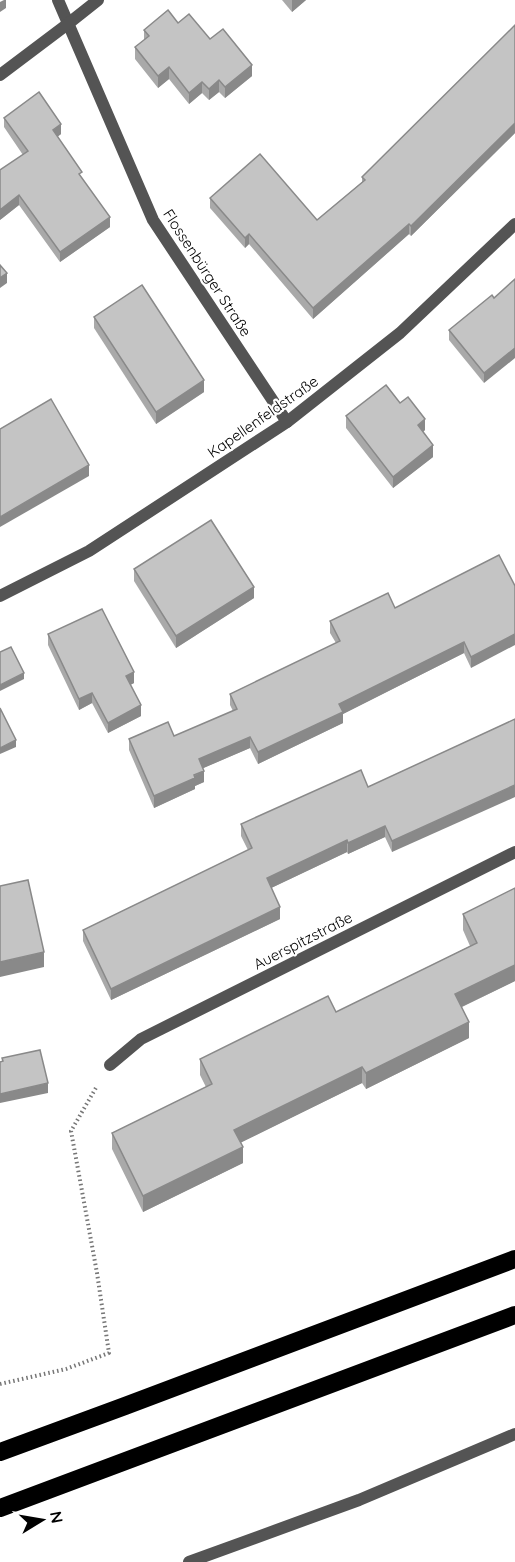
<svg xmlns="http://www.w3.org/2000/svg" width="515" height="1562" font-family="Quicksand,sans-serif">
<rect width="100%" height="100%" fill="#fff"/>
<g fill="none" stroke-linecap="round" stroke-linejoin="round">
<path stroke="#767676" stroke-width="4" stroke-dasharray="1.5 3" stroke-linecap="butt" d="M0 1384 66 1369 109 1353 97 1273 71 1131 97 1086"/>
<path stroke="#545454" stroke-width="12" d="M189 1562 359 1500 515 1434"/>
<g stroke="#545454" stroke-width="12">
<path d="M58 0 153 220 287 422"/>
<path d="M0 75 69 23 98 0"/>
<path d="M0 596 89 551 287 422 400 333 515 224"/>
<path d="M110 1065 141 1039 515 852"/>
</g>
<g stroke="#000" stroke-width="18">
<path d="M0 1452 125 1406 515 1259"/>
<path d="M0 1508 515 1315"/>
</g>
</g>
<g fill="#a9a9a9">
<path d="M282 0H306L292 12Z"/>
<path d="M178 23 210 39 252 76 225 98 219 92 209 100 202 93 189 104 169 79 158 88 135 59V47L144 40V30Z"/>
<path d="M515 25V133L411 236 409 234 313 319 249 244 245 248 210 208V198L317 220 362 182V177Z"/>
<path d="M4 118 61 134 57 137 110 227 60 262 19 205 0 220 23 155 4 127Z"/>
<path d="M492 295 484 383 449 340V330Z"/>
<path d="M94 317 204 392 156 424 94 328Z"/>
<path d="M400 403 425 430 423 432 433 457 393 488 346 428V416Z"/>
<path d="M499 555 471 668 464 653 343 714V723L258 764 250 748 203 768 204 782 195 786V789L154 808 129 750V739L174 736 233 711 230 705V694L336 643 330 633V621L395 608Z"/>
<path d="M134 569 254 598 176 648 134 581Z"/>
<path d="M48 634 134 683 130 685 141 716 108 733 92 703 79 710 48 645Z"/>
<path d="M515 719 392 852 385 837 348 854 347 852 271 888 280 919 111 1000 83 941V930L248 850 241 836V824L368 787Z"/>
<path d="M515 888V981L462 1007 469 1038 366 1089 362 1083 241 1142 243 1163 143 1212 112 1149V1133L206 1087 200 1075V1059L336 1012 470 946 463 930V914Z"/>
</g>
<g fill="#898989">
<path d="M4 0H6V8L0 12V2Z"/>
<path d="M292 0H306L292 12Z"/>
<path d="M252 65V76L225 98V87Z"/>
<path d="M169 67V79L158 88V76Z"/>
<path d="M219 80V92L209 100V89Z"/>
<path d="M202 82V93L189 104V93Z"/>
<path d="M515 123V133L411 236V226Z"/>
<path d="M61 124V134L53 140V130Z"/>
<path d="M19 195V205L0 220V210Z"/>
<path d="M110 217V227L60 262V252Z"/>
<path d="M409 224V234L313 319V308Z"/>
<path d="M249 234V244L245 248V238Z"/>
<path d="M7 273V283L0 288V278Z"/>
<path d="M515 348V358L484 383V373Z"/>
<path d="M204 380V392L156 424V412Z"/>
<path d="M425 419V430L418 436V425Z"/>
<path d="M433 445V457L393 488V477Z"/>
<path d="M89 465V476L0 527V517Z"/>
<path d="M254 587V598L176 648V636Z"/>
<path d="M515 634V645L471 668V657Z"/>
<path d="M464 642V653L343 714V723L258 764V752L339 704Z"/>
<path d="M134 672V683L126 687V676Z"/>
<path d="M24 673V679L0 691V685Z"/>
<path d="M92 693V703L79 710V699Z"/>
<path d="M141 705V716L108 733V723Z"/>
<path d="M250 737V748L199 770V759Z"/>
<path d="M16 740V747L0 754V748Z"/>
<path d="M204 771V782L195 786V789L154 808V796Z"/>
<path d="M515 785V797L392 852V841Z"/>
<path d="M385 826V837L348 854V843Z"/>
<path d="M347 840V852L267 890V878Z"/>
<path d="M280 907V919L111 1000V989Z"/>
<path d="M44 952V967L0 977V962Z"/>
<path d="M515 965V981L455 1010V994Z"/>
<path d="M469 1022V1038L366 1089V1073Z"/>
<path d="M362 1067V1083L234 1146V1130Z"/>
<path d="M48 1083V1093L0 1103V1094Z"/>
<path d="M243 1147V1163L143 1212V1196Z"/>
</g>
<g fill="#c4c4c4" stroke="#898989" stroke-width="1.5">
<path d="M168 10 178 23 189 14 210 39 223 29 252 65 225 87 219 80 209 89 202 82 189 93 169 67 158 76 135 47 149 36 144 30Z"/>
<path d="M515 25V123L411 226 409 224 313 308 249 234 245 238 210 198 260 154 317 220 365 180 362 177Z"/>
<path d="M39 92 61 124 53 130 82 172 79 174 110 217 60 252 19 195 0 210V170L28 151 4 118Z"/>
<path d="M0 265 7 273 0 278Z"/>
<path d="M515 279V348L484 373 449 330 492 295 494 298Z"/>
<path d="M142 285 204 380 156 412 94 317Z"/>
<path d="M386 385 400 403 408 397 425 419 418 425 433 445 393 477 346 416Z"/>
<path d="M51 399 89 465 0 517V429Z"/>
<path d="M211 520 254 587 176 636 134 569Z"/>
<path d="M499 555 515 586V634L471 657 464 642 339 704 343 712 258 752 250 737 199 759 204 771 194 775 195 778 154 796 129 739 168 722 174 736 237 709 230 694 340 641 330 621 388 593 395 608Z"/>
<path d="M102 609 134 672 126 676 141 705 108 723 92 693 79 699 48 634Z"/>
<path d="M11 647 24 673 0 685V652Z"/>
<path d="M0 708 16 740 0 748Z"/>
<path d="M515 719V785L392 841 385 826 348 843 347 840 267 878 280 907 111 989 83 930 252 848 241 824 361 770 368 787Z"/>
<path d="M28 880 44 952 0 962V886Z"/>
<path d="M515 888V965L455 994 469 1022 366 1073 362 1067 234 1130 243 1147 143 1196 112 1133 212 1084 200 1059 328 996 336 1012 477 943 463 914Z"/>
<path d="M40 1050 48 1083 0 1094V1062L3 1061 2 1058Z"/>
</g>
<g text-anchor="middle" stroke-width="4.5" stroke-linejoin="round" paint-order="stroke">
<g font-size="15" fill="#000" stroke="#fff">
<text transform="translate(207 273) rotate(57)" y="5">Flossenbürger Straße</text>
<text transform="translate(263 417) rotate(-35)" y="5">Kapellenfeldstraße</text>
<text transform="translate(303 941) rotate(-27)" y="5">Auerspitzstraße</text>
</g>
</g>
<g transform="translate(42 1520) rotate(79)" stroke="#ffffff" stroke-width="4.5" paint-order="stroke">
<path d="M0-4.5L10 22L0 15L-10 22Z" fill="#000000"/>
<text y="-9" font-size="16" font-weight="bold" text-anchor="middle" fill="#000000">N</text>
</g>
</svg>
